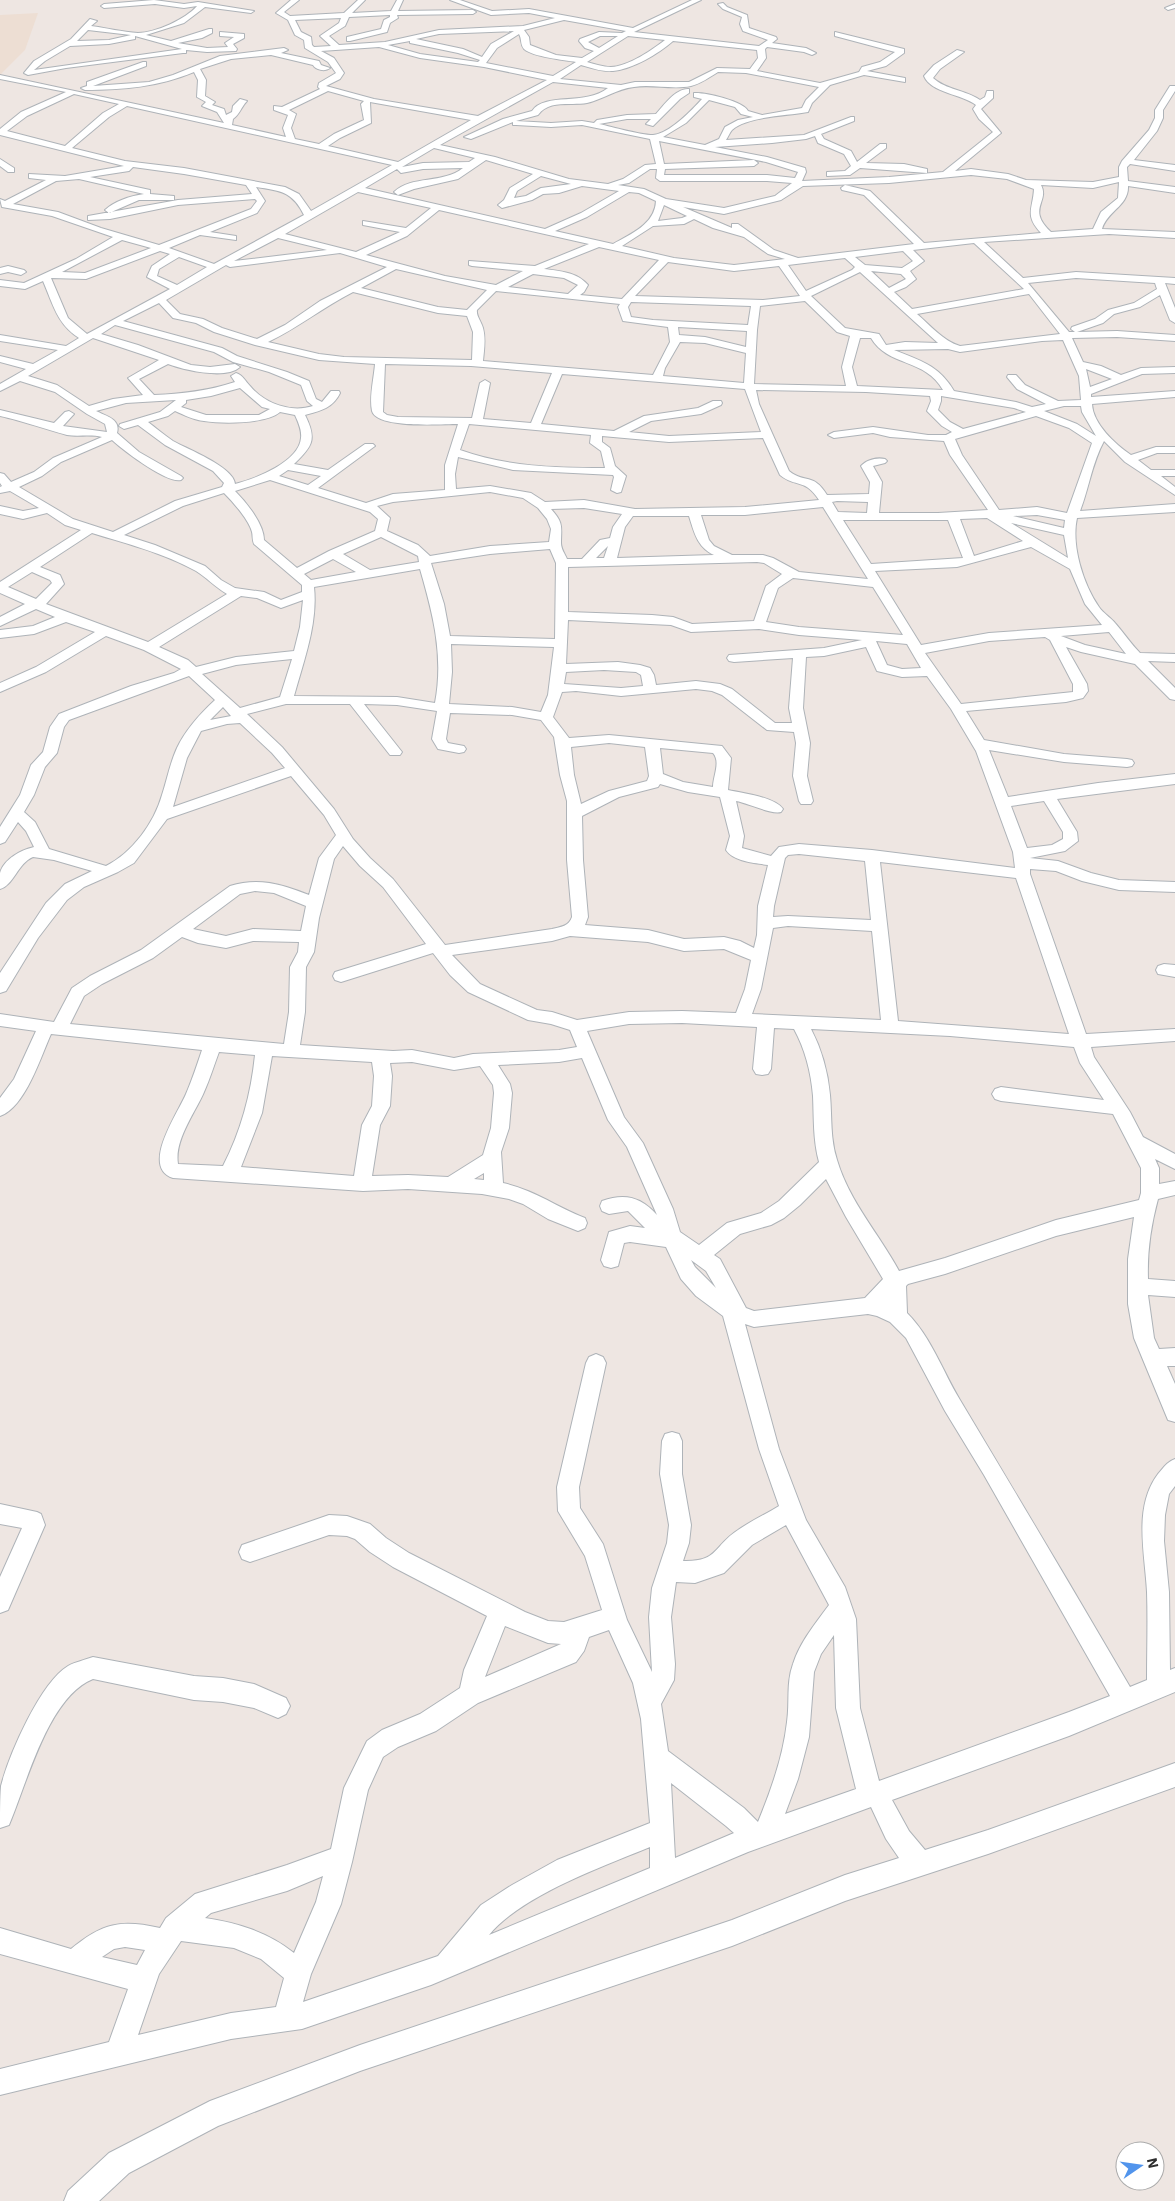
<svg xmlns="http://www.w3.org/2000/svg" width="1175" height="2201" font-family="'IBM Plex Sans',sans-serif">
<rect width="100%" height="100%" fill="#eee6e2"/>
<path fill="#edded3" d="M38 13 25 50 0 75V15Z"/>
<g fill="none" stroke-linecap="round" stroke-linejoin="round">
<defs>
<g id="minor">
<path d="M154 0 184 4 198 2 254 11 251 13 205 7 184 23 146 35 171 41 209 29H212V33L202 38 178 43 207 48 228 47 225 43 234 37 220 36V32L244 34V38L233 44 237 49 236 51 207 52 186 50V53H183L66 68 28 75 24 73 34 61 71 39 90 19 97 21 91 26C106 28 123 32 138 33 155 33 186 19 197 6L184 8 155 4 104 8 101 6 104 4ZM88 30 131 35 109 40 77 41ZM135 36 182 49 34 70 45 61 70 46 109 44 135 39Z"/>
<path d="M291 0H299L284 12 290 16 344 13 358 0H365L352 13 391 11 397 0H403L398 11 473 10 476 12 473 14 397 15 398 18 390 23 387 32 350 41H347V37L381 29 384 20 390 17V15L349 17 345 26 329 36 339 45 385 42 439 30 523 26 555 18 529 13 491 15 450 0H460L492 11 529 9 633 28 692 0H701L634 32 759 46 768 40 743 31 740 24 742 17 723 9 718 4 723 3 727 7 747 15 749 28 776 37 777 39 772 43 806 48 816 53 812 55 804 52 767 47 765 49 766 58 757 71 820 83 859 72 862 67 880 62 895 52 835 36V32L904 49V53L886 66 867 71 905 78V82L864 75 830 85 812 103 808 112C787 116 748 116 732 130 730 132 728 137 726 140L804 135 851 117H854V121L821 134 824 139 851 151 857 162 880 144H886V148L866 163 904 164 927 169V173L860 168 850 175 827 176V172L845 171 851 166 844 154 818 143 815 136 806 139 772 143 715 147 767 157 805 168 806 172 802 181 889 177 943 172 993 132 979 119 973 109 976 105C962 94 931 93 924 76L934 65 957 50 964 52 940 69 933 78C946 90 966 90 980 100L985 97 987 91H993V98L981 109 1001 133 955 171 971 169 1008 174 1026 180 1093 182 1119 177V167L1122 161 1149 130 1155 118V110L1170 86H1175V91L1163 110V118L1157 131 1134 160 1175 165V171L1130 164 1127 167 1128 181 1175 187V193L1128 186C1129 206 1107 211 1102 229L1175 232V238L1109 234 984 242 1023 278 1076 272 1175 278V284L1165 283 1175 308V323L1170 320 1160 295 1140 307 1114 314 1103 323 1077 332 1117 331 1175 335V341L1117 337 1072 338 1083 362 1101 366 1121 375 1141 368 1175 367V373L1142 374 1091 394V397L1175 391V397L1092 404C1093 424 1115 444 1131 455L1156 447H1175V453H1157L1138 460 1151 470H1175V476H1161L1175 487V495L1125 462 1104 441C1092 463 1089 488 1080 511L1175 504V512L1077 518C1071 545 1083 584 1099 607 1103 613 1110 617 1115 623 1124 633 1131 644 1140 653L1175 654V662L1148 661 1175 688V700L1170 699 1135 664 1081 652 1066 647 1087 684 1088 691 1083 698 1066 702 966 711 984 740 1064 754 1127 759 1132 760 1134 763 1132 766 1127 767 1064 762 989 750 1008 797 1098 783 1175 774V784L1057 799 1077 832 1078 841 1065 851 1030 858 1058 861 1091 873 1119 880 1175 882V892L1119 890 1082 881 1056 871 1030 869V874L1086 1034 1175 1029V1041L1091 1047 1094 1057 1130 1112 1143 1137 1175 1154V1169L1155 1159 1159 1168V1184L1175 1181V1195L1158 1199C1151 1225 1147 1252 1148 1279L1175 1281V1297L1148 1295 1154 1338 1159 1349 1175 1348V1366H1167L1175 1384V1422L1168 1420 1134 1338 1128 1304V1259L1134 1217 1056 1236 945 1274 908 1284 906 1286 907 1313C931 1337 942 1370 960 1400 1017 1495 1074 1591 1130 1687L1147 1680C1147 1651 1148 1621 1147 1592 1145 1553 1133 1507 1158 1474 1164 1467 1167 1462 1175 1459V1486L1169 1494 1165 1515 1164 1541 1169 1592 1170 1670 1175 1668V1692L1069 1736 892 1800 909 1831 925 1850 988 1830 1175 1763V1787L988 1854 845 1901 732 1946 360 2071 218 2126 129 2173 99 2201H64L68 2191 109 2153 210 2101 360 2045 732 1920 845 1875 899 1858 886 1839 871 1807 748 1852 431 1985 302 2029 231 2039 0 2095V2069L109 2042 128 1989 0 1954V1928L71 1949C102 1923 121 1919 160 1928L166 1918 195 1894 287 1865 331 1849 344 1788 367 1741 382 1730 420 1714 460 1688 464 1670 487 1616 393 1567 370 1552 355 1539 347 1536 329 1535 250 1562 242 1559 239 1552 242 1545 329 1515 347 1516 370 1524 386 1538 409 1553 525 1612 548 1621 564 1622 602 1610 585 1556 558 1511 557 1487 586 1363 589 1357 596 1354 603 1357 606 1363 579 1487 580 1508 603 1544 627 1620 652 1672 649 1617 652 1588 667 1543 669 1525 660 1474 662 1441 665 1434 672 1432 679 1434 682 1441V1474L691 1525 689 1543 683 1561C719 1562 713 1546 738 1530 751 1521 766 1514 779 1506L759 1449 723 1316 696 1296 681 1279 666 1247 630 1242 624 1243 618 1266 611 1268 604 1266 601 1260 609 1232 630 1226 645 1228 628 1211 609 1214 602 1211 600 1206 602 1201C625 1193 641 1197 657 1215L627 1147 608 1120 582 1058 559 1062 498 1065 510 1084 512 1093 509 1128 501 1152 503 1183C532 1189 557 1207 585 1218L587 1223 585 1228 578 1231 548 1219 523 1204 509 1199 482 1194 408 1189 363 1191 173 1178C140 1167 178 1113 186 1094 192 1080 197 1065 202 1050L51 1034C41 1056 25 1108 0 1116V1098L14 1079 36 1031 0 1026V1014L54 1022 72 988 90 976 141 950 230 886C258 877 282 884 309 895L319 858 336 835 324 815 291 776 167 819 134 863 118 872 84 887 67 900 38 938 6 991 0 993V973L46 903 65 884 92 871 54 860 33 857C18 863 13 886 0 889 0 884 0 878 0 873 4 859 21 850 34 847L26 831 18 822 5 842 0 844V827L20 795 31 765 43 752 50 727 59 714 131 686 174 673 181 669 144 650 106 636 46 672 0 692V683L36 667 95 632 66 622 34 634 0 638V630L33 626 55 617 36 609 0 626V617L25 604 0 593V582L81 530 65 525 47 513 23 519 0 514V506L23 511 39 508 10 491 0 493V487L2 486 0 483V473L4 474 11 482 34 472 53 458 102 437C91 434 78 437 67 435 45 429 23 421 0 416V410L54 423 65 412 69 411 74 414 63 426 107 432 105 424 87 414 55 392 20 381 0 391V384L26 369 0 362V356L33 364 58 350 0 341V335L66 346 79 338C57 324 53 304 43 281L25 289 0 286V280L24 283 76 259 113 237 52 216 2 207 0 199 5 201 46 180 29 178V174L65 176 124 166 0 135V129L21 112 66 92 0 79V75L224 123 217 112 202 106 206 102 197 97 198 80 194 72C158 87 123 90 85 90L81 88 87 86V82L143 62H146V66L93 86 149 82 173 75 220 56 284 48 288 50 281 53 319 61 321 65 330 68C325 72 316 70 313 65L271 55 231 59 200 69 206 80 205 96 215 102 212 105 224 109 226 115 232 112 233 106 240 99 247 101C241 107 240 114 233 119L232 125 286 137 283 128 288 115 274 110V106L282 107 320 89 318 87 319 83 336 73 328 62 305 48 304 40 295 35 288 20 276 13ZM341 18 339 23 320 36 331 46 314 47 312 45 311 37 301 32 295 20ZM564 20 626 31 622 33 599 32 580 39 579 41 585 48 594 51 582 58 556 55 530 45 529 37 524 30ZM514 31 491 44 482 57 463 49 416 39 439 34ZM519 34C522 39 520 44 524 49 533 57 564 60 576 62L553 76 486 63 497 48ZM600 36H618L599 48 588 42ZM628 36 665 40C652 50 629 66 611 67 603 67 595 64 587 62ZM410 41V43L458 53 480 60 478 62 420 54 388 45ZM673 41 757 50 758 58 750 69 717 68 689 82H635L621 85 560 79 581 65C591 68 602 72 613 71 633 69 658 54 673 41ZM379 47 420 58 484 67 547 80 478 116 374 99 326 86 340 79 344 73 334 58 321 51ZM718 72 746 73 819 87 806 100 802 108 762 115 748 111C744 101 704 92 694 93V97L702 99C692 110 669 134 653 135 640 135 613 127 599 124L627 119H651L646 124 653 126 680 99 689 93V89C676 88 664 105 656 114L627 115 597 120 594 123 582 121 551 123 516 121 538 115C549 99 571 106 587 103 604 99 616 89 634 87 652 84 673 90 691 86 700 84 710 77 718 72ZM553 82 608 88C585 106 545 92 532 111L503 119 464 137 471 139 513 122V125H516L551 127 582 125 650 139 656 164 645 165 623 179 608 184 569 179 495 157 440 145ZM328 91 364 101 361 104 364 120 334 134 319 144 295 139 291 128 296 114 289 110ZM74 94 119 104 103 113 65 146 7 131 27 116ZM709 100 735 107 741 114 753 117 738 120 725 127 719 139 705 145 663 137 686 123ZM370 102 471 120 398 162 328 146 340 138 371 123ZM127 106 392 165 311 211 299 194 285 187 184 168 125 161 72 148 109 117ZM659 141 766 162 798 172 795 178 767 175H664L665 169 754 166 758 163 754 160 664 164ZM434 148 475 158 469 162 423 163 402 167ZM486 160 533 174 510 188 504 200 498 205 502 208 532 200 543 194 559 193 582 186 619 191 581 213 545 229 365 188 397 169 401 173 423 169 463 168C443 184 412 175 394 192L398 195 414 189 458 179ZM133 167 184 174 246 185 252 194 178 200 88 216V220L110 219 178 205 255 199 257 201 251 209 159 245 101 228 58 212 13 204 56 181 79 179 144 194C130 196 115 201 105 210L109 213 139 200H174V196L150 194V190L90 177 129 171ZM650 169H657L656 178 660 181H767L792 183 775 196 724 208 666 199 644 189 618 185 629 183ZM971 175 1007 179 1034 189C1033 209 1024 215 1041 233L924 243 870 191 845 185 841 188 842 190 864 195 914 244 798 258 774 250 738 224H732V228L683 207 724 214 781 200 803 186 889 183ZM541 176 571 184 541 188 526 196 514 198 517 191ZM1119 182 1118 198 1101 212 1093 229 1051 232C1026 209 1050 202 1041 185L1093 188ZM256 187C281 191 292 191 304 215L214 264 169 248 200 235 236 240V236L210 232 257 213 265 201ZM358 192 431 208 406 228 363 221V225L400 232 356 252 285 234ZM629 192 639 193 656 201C655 224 631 234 613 244L555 231 587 217ZM664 205 687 216 682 218 658 221ZM439 210 589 244 535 266 469 261V265L472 266 523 271 496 285 445 276 366 255 407 236ZM694 219 713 228 744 237 768 254 785 259 734 265 674 258 622 246 653 226 684 224ZM278 238 327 250 234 261ZM122 240 151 248 85 273 62 272ZM974 243 1024 289 912 309 894 292 906 287 916 279 910 271 924 261 913 250ZM599 247 659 260 622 299 580 295 584 292 588 285C577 272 560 271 544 269ZM160 251 170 254 152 266 147 277 170 289 87 334 68 318 51 278 86 279ZM903 251 913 261 902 268 865 265 855 257ZM340 253 387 267 320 301 285 325 257 339 222 328 203 319 180 314 166 300 226 265 230 267ZM179 257 207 267 177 285 157 276 159 269ZM845 258 855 267 852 270 806 291 788 265ZM668 262 734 271 779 266 800 296 763 300 635 296ZM396 269 487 290 467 310 438 307 361 288ZM871 271 901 274 906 279 889 288ZM860 272 938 343 905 342 886 345 879 334 845 328 811 296ZM533 274 564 278 578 285 568 294 508 287ZM1076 278 1155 283 1157 289 1134 303 1108 310 1095 319 1072 327 1071 329 1075 332H1069L1028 283ZM496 291 620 304 618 307 623 321 668 327 670 342 653 375 483 361C484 350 486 339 483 328 481 321 476 316 477 310ZM353 292 438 313 467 316 473 332 472 360 344 357 319 354 268 342C298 328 323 307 353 292ZM1029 294 1060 334 960 346C943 341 930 325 917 314ZM805 301 837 332 850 336 842 367 846 386 754 384 757 330 760 306ZM631 302 751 306 748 325 653 320 631 317 628 307ZM159 303 173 318 196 323 214 332 255 345 319 360 375 364C374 378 369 397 372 411 377 429 442 424 458 424L445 465V490L393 494 366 503 318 488 375 446 373 444H365L328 470 294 464C313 446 317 439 305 415 320 411 333 408 340 393L339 391H331L322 402 316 399 309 381 287 372 237 356 222 348 123 321ZM115 325 214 352 233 362 269 372 301 385 307 401 313 406C291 413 265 404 250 386 245 381 243 375 236 373L231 376 235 382C208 391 182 394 154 395L139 379 168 364C184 370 226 380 240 367L235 364 210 367 191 365 138 345 101 334ZM678 327 747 331 746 347 705 337 679 335ZM93 338 159 360 128 378 143 395 113 399 89 406 57 385 28 376ZM860 338H871C888 367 925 358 943 390L857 386 852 367ZM1063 340 1079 376 1081 400 1058 401 1025 385 1016 375H1008L1007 377 1017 389 1046 404 1032 407 1016 402 954 391C939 365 919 360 894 350L948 349 960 352 1042 341ZM680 342 705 343 746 353 744 383 663 376 665 368ZM385 364 471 366 552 373 531 423 483 419 490 383 485 380 480 383 472 418 398 417 387 415 383 412ZM1086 369 1112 379 1090 387ZM562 374 745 389 761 432 669 436 629 432 651 421 701 414 721 405 722 403 721 401H713L698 408 644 416 614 431 541 424ZM240 388 262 407 270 409 259 415H206L181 407 186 403V400L211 396ZM756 390 866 392 930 396 931 401 927 411 942 426 952 432 946 435H928L873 427 834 432 828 435 834 438 873 433 890 437 944 441 950 455 988 510 938 513H879L882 482 873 466 885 463 887 461 885 459C877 457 866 460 861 466L870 482 869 494 827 495C813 472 805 484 789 471L759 404ZM941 396 1014 408 1026 412 963 429 950 422 938 410 941 401ZM176 400 160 412 120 424 119 426 124 429 138 425 165 445 213 471 224 483 222 487 175 501 113 532 73 519 19 487 42 476 61 462 112 440C123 450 167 484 181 480L183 478 181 476 139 452 117 433C121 419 106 416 96 411L126 403ZM1064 406H1081L1082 412 1096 436 1077 424 1044 411ZM175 411C184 415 194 420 204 421 223 424 266 424 280 412L295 415C298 422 302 430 301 438 299 462 255 479 235 484 234 467 187 449 173 441 164 435 156 428 148 422L168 416ZM1036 416 1069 428 1092 443 1067 513 1037 507 999 510 962 455 955 439ZM469 424 591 435 590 443 601 451 605 468C556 468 507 467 460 450ZM602 436 669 442 763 438 780 475C796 488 805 478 819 500L745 507 635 509 584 500 545 502 531 493 490 486 456 489 455 474 458 457 513 470 613 475 614 477 611 490 617 493 621 492 626 476 615 466 610 448 602 442ZM288 470 321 476 308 485 279 476ZM270 480 370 512 378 519 375 531 329 551 297 568 264 540C264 524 246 502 235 491ZM490 492 523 498 538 508 547 519 551 529 549 542 490 546 430 556 418 545 387 531 390 518 377 506 393 502ZM224 493C233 502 249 520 252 532 253 536 252 539 254 544L302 585V592L281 600 264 592 235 588 221 580 205 566 155 545 124 535 183 506ZM837 501 868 502 867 513 838 512 832 502ZM823 507 868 579 799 572 773 558 763 555H732L714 546 709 540 701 515H745ZM584 508 622 514 613 527 610 538 600 540 582 559H567C565 554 561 549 561 543 561 527 564 523 551 509ZM1037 515 1065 520 1064 528 1013 516ZM633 516H689C694 532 697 547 714 555L617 558 625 527ZM987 518 1023 541 974 556 960 519ZM843 520H948L963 558 871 564ZM1011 523 1064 535 1068 558ZM92 533C127 544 164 553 196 571 206 577 215 587 227 594L148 642 46 604 64 584 60 575 40 567ZM381 537 418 556 419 562 370 570 343 554ZM608 546 604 558H596ZM1031 547 1070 569 1085 604 1102 625 989 633 921 645 875 571 957 567ZM550 549 556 563 555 639 450 636 444 604 431 563 490 554ZM333 559 356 572 311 580 304 574ZM757 562 764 563 782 574 766 586 754 621 692 624 673 617 652 615 568 612V567ZM420 569C433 614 444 656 435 703L397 697 294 696C304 660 318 623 314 587ZM32 572 50 580 52 583 36 599 8 587ZM793 578 873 587 903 635 799 627 766 622 778 588ZM241 596 257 598 281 608 303 600 300 627 294 651 236 657 196 667 188 660 159 647ZM568 620 671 625 691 632 759 629 799 635 862 640 824 648 729 655 727 658 729 661 734 662 793 658 789 708 792 723H775L732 689 720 684 696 681 656 685 654 675 650 668 640 665 618 662 566 664ZM1109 632 1126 654 1085 645 1061 636ZM1045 637 1050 640 1073 684V692L961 704 925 653 989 641ZM876 641 907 644 921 668 902 669 887 665ZM451 644 554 647 548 695 541 712 512 707 449 704 452 672ZM866 647 877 671 902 677 927 676 951 709 976 751 1013 852 1015 868 872 850 799 844 779 847 771 856 742 848 744 836 736 801C748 803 772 815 781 812L783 809C775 797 742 793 728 790L731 758 722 746 609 735 569 738 553 717 562 692 576 691 621 696 696 689 712 691 722 695 767 730 794 732 796 743 793 776 799 801 801 804H811L813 801 807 776 810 743 803 708 806 657 824 656ZM292 659 280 697 240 708 202 674 236 665ZM604 670 636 672 641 675 643 686 621 688 564 684 566 672ZM189 676 215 700C200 714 186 729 177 748 170 763 167 780 162 795 154 823 133 852 106 866L49 849 35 822 24 812 34 795 45 767 57 753 64 727 69 720ZM286 704H350L390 755H400L402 752 364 704 397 705 437 711 432 739 438 749 459 753 464 752 466 749 464 746 448 743 446 739 450 713 512 715 541 720 554 737 560 775 567 801V860L572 917C569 926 561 927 552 929L445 945 393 879 370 858 353 839 334 809 282 747 247 714ZM223 707 231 716 210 720ZM240 723 272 753 285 768 173 807 187 758 201 731 227 724ZM609 743 645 747 649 776 647 781 609 791 581 804 574 775 571 747ZM660 748 713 753C721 762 713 776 713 787L683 782 663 774ZM660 784 688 792 720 797 730 836 726 850C734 862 756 863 768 865L758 906 757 935 754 948 740 941 724 937 684 939 648 930 585 925 588 917 583 860 582 816 619 797 658 787ZM1044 801 1063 832V839L1052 845 1027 848 1011 806ZM343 846 360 866 383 887 426 944 335 972 333 976 335 980 341 982 433 953 450 975 468 992 528 1020 551 1024 570 1030 577 1047 559 1050 473 1054 454 1058 412 1050 393 1051 300 1045 305 1012 306 967 314 952 319 918 334 859ZM799 854 865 861 871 920 788 916 773 917 774 906 785 858 788 855ZM880 862 1016 878 1069 1034 898 1021ZM255 891 274 893 306 906 301 931 253 929 226 936 193 929 240 894ZM788 926 872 931 881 1020 752 1014 761 989 773 928ZM570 936 648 942 684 951 724 949 751 960 745 989 736 1013 682 1011 629 1012 577 1020 552 1012 537 1010 480 984 452 955 552 941ZM182 937 198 943 226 948 253 941 299 942 298 952 290 967 289 1012 284 1044 70 1024 84 996 102 984 153 958ZM682 1023 757 1027 753 1069 756 1074 762 1075 768 1074 771 1069 774 1028 794 1029C805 1049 811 1072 813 1096 814 1118 813 1140 819 1162L779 1201 761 1213 727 1223 699 1245 680 1232 673 1209 643 1143 624 1117 587 1031 629 1024ZM811 1029 950 1036 1074 1047 1080 1063 1104 1100 1001 1087 995 1089 992 1094 995 1099 1001 1101 1113 1114 1141 1168V1193L1139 1200 1056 1220 945 1258 899 1271C879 1234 849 1201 837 1160 830 1139 832 1117 830 1095 828 1073 822 1050 811 1029ZM219 1052 255 1055C251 1094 241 1131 223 1166L178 1164C174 1140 195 1113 204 1092 210 1079 214 1065 219 1052ZM272 1056 372 1062 374 1076 372 1106 362 1125 354 1176 241 1167 262 1113ZM412 1062 454 1070 480 1066 493 1085 494 1093 491 1128 483 1155 448 1177 408 1175 372 1176 380 1125 390 1106 392 1076 390 1063ZM484 1173V1180L474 1179ZM826 1179 846 1217 883 1279 865 1298 754 1311 746 1308 720 1259 714 1255 740 1234 771 1225 784 1218 800 1205ZM691 1260 706 1271 716 1288 695 1267ZM868 1314 877 1316 890 1322 906 1338 945 1411 984 1475 1110 1696 1069 1712 879 1781 860 1708 856 1619 845 1587 806 1520 779 1449 745 1324 754 1327ZM786 1525 829 1605C815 1624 800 1642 793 1664 786 1683 790 1702 787 1722 783 1757 771 1790 758 1822L744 1808 668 1751 661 1704 674 1680 675 1664 671 1617 676 1582 695 1583 724 1573 752 1545ZM505 1626 548 1643 561 1644 485 1677ZM609 1630 633 1683 641 1719 650 1823 557 1860 512 1885 481 1905 438 1956 303 2002 311 1974 341 1904 352 1862 368 1790 383 1757 398 1747 436 1731 478 1703 576 1662 584 1651 589 1637ZM834 1635 836 1708 856 1789 785 1814 798 1779 809 1737 814 1672 821 1654ZM671 1783 726 1826 734 1833 675 1858ZM650 1847V1868L489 1935C522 1895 602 1867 650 1847ZM323 1876 316 1902 294 1953C268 1932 238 1923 205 1918L211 1913 287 1891ZM181 1941 234 1948 261 1959 284 1978 276 2007 231 2013 138 2035 159 1974ZM125 1947 145 1950 137 1965 102 1957 114 1949Z"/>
<path d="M1175 4V8L1168 10 1165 8Z"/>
<path d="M0 159 14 168V172H8L0 166Z"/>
<path d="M8 266 24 270 26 272 21 275 8 272 0 274V268Z"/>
<path d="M1164 964 1175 965V977L1158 974 1156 970 1158 966Z"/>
<path d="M0 1504 37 1512 41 1514 45 1525 8 1610 0 1613V1577L22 1528 0 1524Z"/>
<path d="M93 1657 194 1676 223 1678 254 1684 286 1698 290 1706 286 1714 278 1718 254 1708 223 1702 194 1700 93 1679C48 1697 27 1783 9 1825L0 1828C0 1815 0 1798 1 1786 9 1755 40 1683 68 1666 75 1662 85 1660 93 1657Z"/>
</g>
</defs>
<use href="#minor" stroke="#aeb3b8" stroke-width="2"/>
<use href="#minor" fill="#fff" fill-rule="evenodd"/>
</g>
<g transform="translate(1140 2166) rotate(77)"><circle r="24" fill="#ffffff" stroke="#ababab"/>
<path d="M0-4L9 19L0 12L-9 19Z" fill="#5194ec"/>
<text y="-8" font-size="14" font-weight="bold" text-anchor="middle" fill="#2e2e2e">N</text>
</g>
</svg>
